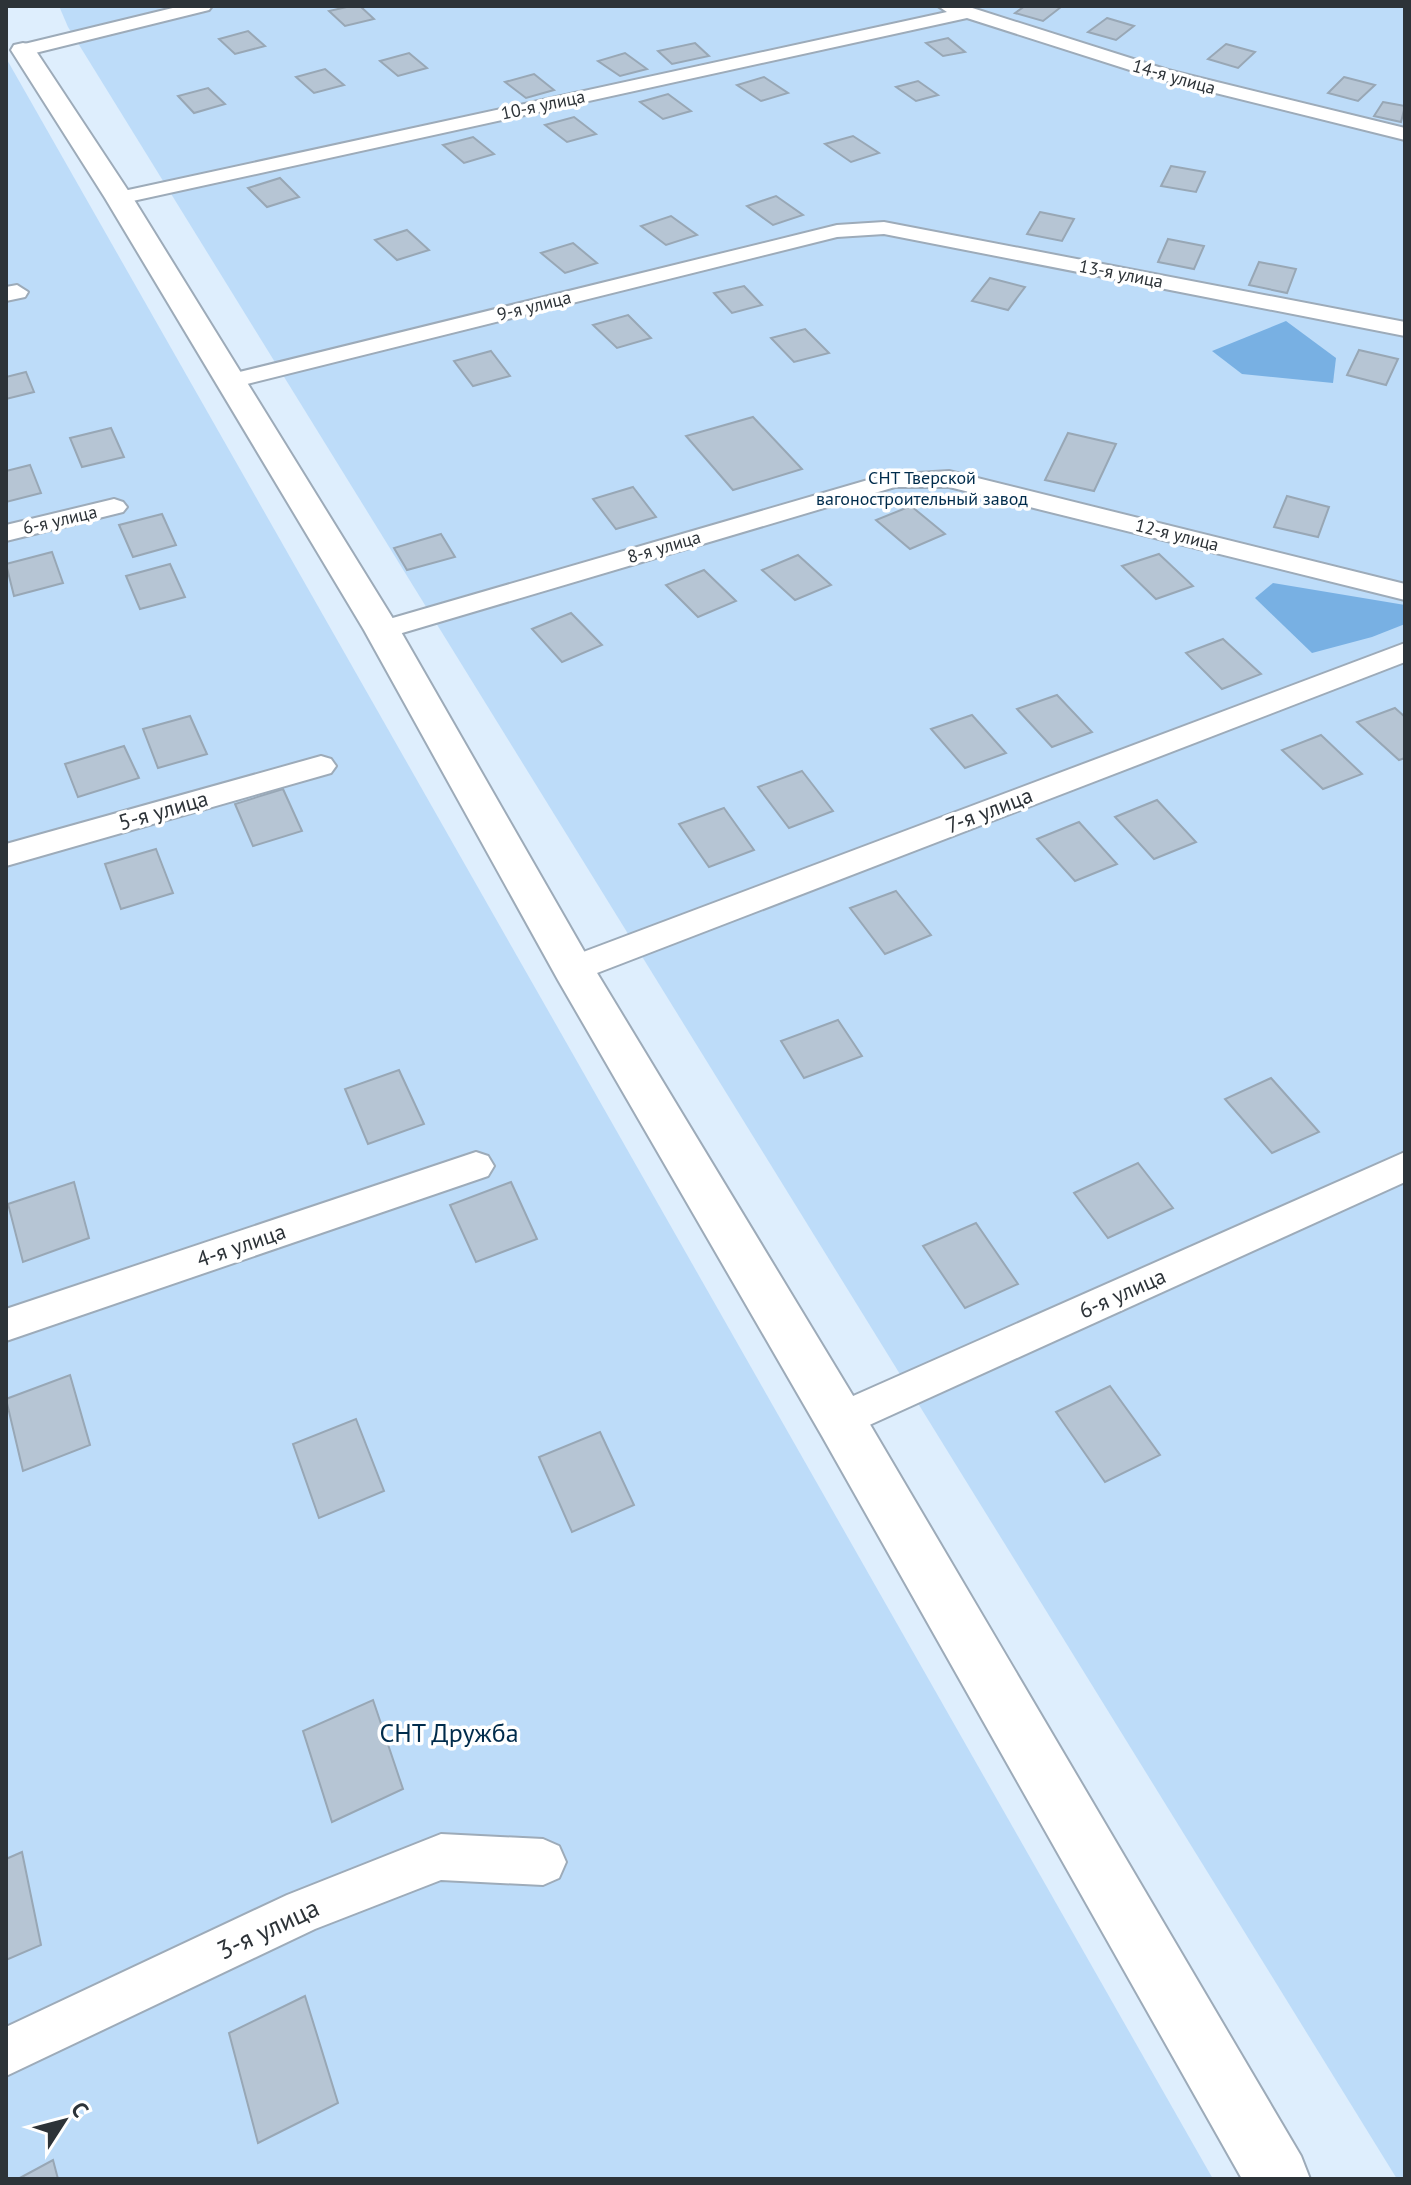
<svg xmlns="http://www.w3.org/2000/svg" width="1411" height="2185" font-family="'PT Sans',sans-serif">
<rect width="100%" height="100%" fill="#deeefd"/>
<g fill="#bddcf9">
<path d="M59 6H1405V2179H1397L68 27Z"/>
<path d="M6 58 1213 2179H6Z"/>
</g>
<g fill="#78b0e3">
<path d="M1286 321 1336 358 1333 383 1242 374 1212 351Z"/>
<path d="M1273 583 1405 605V624L1372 637 1312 653 1255 598Z"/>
</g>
<g fill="#b6c5d4" stroke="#98a7b5" stroke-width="2">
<path d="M351 6H360L374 19 345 26 329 11Z"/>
<path d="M1025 6H1059L1061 7 1043 21 1015 13Z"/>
<path d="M1107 18 1134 26 1116 40 1088 32Z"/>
<path d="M248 31 265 46 235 54 219 39Z"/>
<path d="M948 38 965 52 943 56 926 43Z"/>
<path d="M695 43 709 56 672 64 658 51Z"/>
<path d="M1226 44 1255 52 1238 68 1208 59Z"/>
<path d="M409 53 427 68 398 76 380 61Z"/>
<path d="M625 53 647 69 620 76 598 61Z"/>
<path d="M325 69 344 85 314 93 296 77Z"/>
<path d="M534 74 554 90 526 98 505 82Z"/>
<path d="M764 77 788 93 761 101 737 85Z"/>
<path d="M1344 77 1375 85 1358 101 1328 93Z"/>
<path d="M918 81 938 95 916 101 896 87Z"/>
<path d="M208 88 225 104 194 113 178 96Z"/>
<path d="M668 94 691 111 663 119 640 102Z"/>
<path d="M1383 102 1405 106 1401 122 1374 116Z"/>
<path d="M574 117 596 134 567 142 545 125Z"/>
<path d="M853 136 879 153 851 162 825 144Z"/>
<path d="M473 137 494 154 464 163 443 145Z"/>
<path d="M1171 166 1205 172 1196 192 1161 186Z"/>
<path d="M280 178 299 197 267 207 248 188Z"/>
<path d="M776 196 803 215 773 225 747 206Z"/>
<path d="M1040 212 1074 219 1062 241 1027 234Z"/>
<path d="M671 216 697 235 666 245 641 226Z"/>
<path d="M407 230 429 250 397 260 375 240Z"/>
<path d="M1168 239 1204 246 1194 269 1158 262Z"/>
<path d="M573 243 597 263 565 273 541 253Z"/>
<path d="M1259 262 1296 269 1287 293 1249 285Z"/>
<path d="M990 278 1025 287 1008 310 972 301Z"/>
<path d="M744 286 762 305 732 313 714 293Z"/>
<path d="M628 315 651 338 617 348 593 325Z"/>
<path d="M805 329 829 353 794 362 771 338Z"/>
<path d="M1359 350 1398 359 1386 385 1347 375Z"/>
<path d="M491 351 510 376 473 386 454 361Z"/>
<path d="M26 372 34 392 6 399V377Z"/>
<path d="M753 417 802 469 733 490 686 436Z"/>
<path d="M111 428 124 457 82 467 70 438Z"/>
<path d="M1068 433 1116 444 1094 491 1045 480Z"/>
<path d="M30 465 41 493 6 502V471Z"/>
<path d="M633 487 656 517 616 529 593 499Z"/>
<path d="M1287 496 1329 507 1318 537 1274 527Z"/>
<path d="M911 506 945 534 910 549 876 520Z"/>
<path d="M162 514 176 545 133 557 119 525Z"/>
<path d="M441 534 455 557 407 570 394 548Z"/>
<path d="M52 552 63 583 14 596 6 564Z"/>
<path d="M1159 554 1193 586 1156 599 1122 566Z"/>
<path d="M798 555 831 585 795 600 762 570Z"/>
<path d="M170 564 185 597 140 609 126 576Z"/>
<path d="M704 570 736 601 698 617 666 585Z"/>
<path d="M571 613 602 645 562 662 532 629Z"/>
<path d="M1223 639 1261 674 1222 689 1186 653Z"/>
<path d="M1057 695 1092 732 1052 747 1017 709Z"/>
<path d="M1395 708 1405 717V758L1399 760 1357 722Z"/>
<path d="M972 715 1006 753 965 768 931 729Z"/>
<path d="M190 716 207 754 158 768 143 729Z"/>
<path d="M1321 735 1362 774 1323 789 1282 750Z"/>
<path d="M124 746 139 778 78 797 65 764Z"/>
<path d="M802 771 833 811 789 828 758 787Z"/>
<path d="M283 789 302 831 253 846 235 804Z"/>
<path d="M1157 800 1196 842 1154 859 1115 817Z"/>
<path d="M724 808 754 850 709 867 679 824Z"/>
<path d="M1079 822 1117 864 1075 881 1037 839Z"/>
<path d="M156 849 173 893 121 909 105 864Z"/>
<path d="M896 891 931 935 885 954 850 908Z"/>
<path d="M838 1020 862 1056 804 1078 781 1041Z"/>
<path d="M399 1070 424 1124 368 1144 345 1089Z"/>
<path d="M1271 1078 1319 1132 1272 1153 1225 1099Z"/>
<path d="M1138 1163 1173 1208 1108 1238 1074 1193Z"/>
<path d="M74 1182 89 1238 23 1262 8 1204Z"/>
<path d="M511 1182 537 1239 476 1262 450 1205Z"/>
<path d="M976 1223 1018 1284 965 1308 923 1246Z"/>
<path d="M70 1375 90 1445 23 1471 6 1399Z"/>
<path d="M1110 1386 1160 1455 1105 1482 1056 1412Z"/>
<path d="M356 1419 384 1491 319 1518 293 1444Z"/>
<path d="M600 1432 634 1505 572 1532 539 1457Z"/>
<path d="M373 1700 403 1789 332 1822 303 1731Z"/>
<path d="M22 1852 41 1945 6 1960V1859Z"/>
<path d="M305 1996 338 2103 258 2143 229 2033Z"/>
<path d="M53 2160 58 2179H18Z"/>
</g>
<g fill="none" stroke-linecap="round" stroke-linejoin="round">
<defs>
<g id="lane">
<path d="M181 6H212L209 10 23 56 14 50 16 46Z"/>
<path d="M938 6H966L1168 70 1405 128V140L1155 78 967 18 119 204 109 198 119 192 947 12Z"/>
<path d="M884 222 1405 322V336L884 234 837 237 231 388 223 386 219 381 223 376 837 225Z"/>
<path d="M17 285 28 292 25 297 6 301V287Z"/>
<path d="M949 471 1405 584V600L949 487H895L392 636 382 639 372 636 368 630 372 624 885 475Z"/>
<path d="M114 499 123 502 127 507 123 512 6 541V525Z"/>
<path d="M1405 643V662L584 978 573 981 562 978 557 969 562 960Z"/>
<path d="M321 756 331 759 336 766 331 773 6 866V844Z"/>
<path d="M476 1152 488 1156 494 1166 488 1176 6 1341V1309Z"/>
<path d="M1405 1152V1182L854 1432 840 1438 826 1432 821 1420 826 1408Z"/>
<path d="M441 1834 543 1839 559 1846 566 1862 559 1878 543 1885 441 1880 315 1929 6 2076V2027L287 1895Z"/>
</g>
<path id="street" d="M23 43 32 45 133 198 400 630 588 958 858 1404 1301 2156 1310 2179H1242L822 1436 558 980 364 630 105 198 11 50 14 45Z"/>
</defs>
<use href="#lane" stroke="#9dabb9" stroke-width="4"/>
<use href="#street" stroke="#9dabb9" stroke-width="4"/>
<use href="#lane" fill="#fff" fill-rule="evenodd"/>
<use href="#street" fill="#fff" fill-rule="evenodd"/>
</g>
<g text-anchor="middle" stroke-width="7" stroke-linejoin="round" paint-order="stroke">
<g font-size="18" fill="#2d3338" stroke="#fff">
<text transform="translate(1174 77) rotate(16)" y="6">14-я улица</text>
<text transform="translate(543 105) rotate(-12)" y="6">10-я улица</text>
<text transform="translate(1121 274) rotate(11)" y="6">13-я улица</text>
<text transform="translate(534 306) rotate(-14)" y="6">9-я улица</text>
<text transform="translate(60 520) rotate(-13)" y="6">6-я улица</text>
<text transform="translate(1177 535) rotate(14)" y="6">12-я улица</text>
<text transform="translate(664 547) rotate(-16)" y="6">8-я улица</text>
</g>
<g font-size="18" fill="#002c4c" stroke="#fff">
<text x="922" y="484">СНТ Тверской<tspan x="922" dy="21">вагоностроительный завод</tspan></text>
</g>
<g font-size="22" fill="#2d3338" stroke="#fff">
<text transform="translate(163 810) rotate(-16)" y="8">5-я улица</text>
<text transform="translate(989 810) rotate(-21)" y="8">7-я улица</text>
<text transform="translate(241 1245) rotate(-19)" y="8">4-я улица</text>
<text transform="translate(1122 1293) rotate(-24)" y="8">6-я улица</text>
</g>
<g font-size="26" fill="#002c4c" stroke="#fff">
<text x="449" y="1742">СНТ Дружба</text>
</g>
<g font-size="26" fill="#2d3338" stroke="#fff">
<text transform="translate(268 1929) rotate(-25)" y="9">3-я улица</text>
</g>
</g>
<rect width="1411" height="2185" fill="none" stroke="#2d3338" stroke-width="16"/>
<g transform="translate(64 2121) rotate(54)" stroke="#ffffff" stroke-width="6" paint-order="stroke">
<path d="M0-6L14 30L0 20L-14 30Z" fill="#2d3338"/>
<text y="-12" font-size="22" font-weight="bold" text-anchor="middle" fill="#2d3338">С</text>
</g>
</svg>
